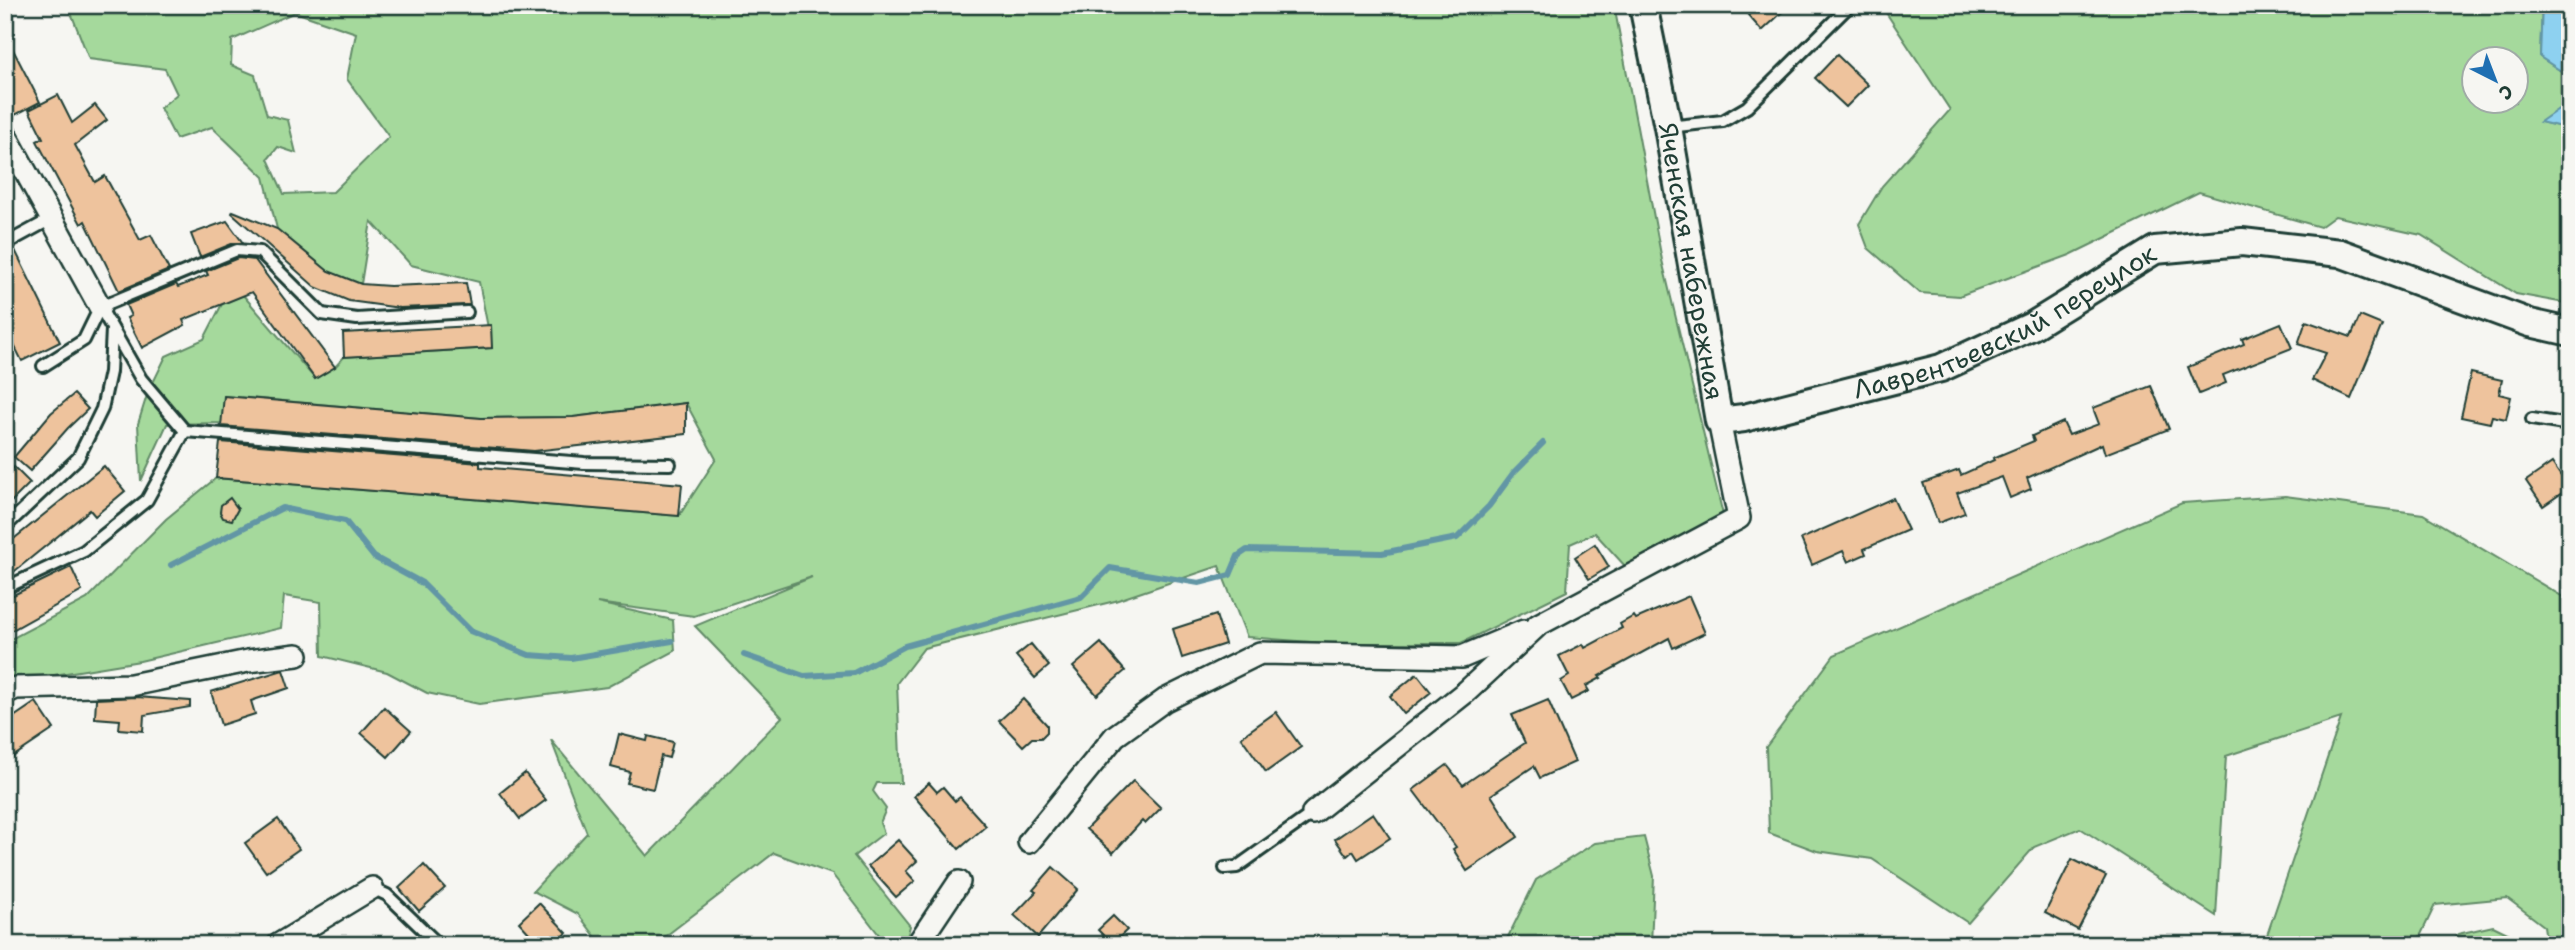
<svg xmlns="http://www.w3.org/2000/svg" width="2575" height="950" font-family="'Shantell Sans',sans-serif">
<rect width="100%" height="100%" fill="#f6f6f2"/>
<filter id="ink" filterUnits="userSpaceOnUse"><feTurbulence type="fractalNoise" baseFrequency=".0143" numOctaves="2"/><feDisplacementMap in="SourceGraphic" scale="14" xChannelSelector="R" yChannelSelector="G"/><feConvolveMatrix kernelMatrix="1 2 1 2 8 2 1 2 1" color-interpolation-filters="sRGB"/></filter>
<g filter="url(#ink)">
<g fill="#a5d99c" stroke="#628b68" stroke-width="2" fill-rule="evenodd">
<path d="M68 5H1614L1662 260 1723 515 1625 566 1595 533 1570 544 1567 591 1461 643H1324L1247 637 1219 566 1115 601 924 648 897 683 901 783H877L873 791 886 809 880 823 884 833 854 856 910 926 905 945H887L832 874 774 853 654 945H602L578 914 533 891 587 833 551 740 647 856 782 717 695 626 812 577 694 616 597 603 673 620 675 651 607 687 479 704 427 693 387 672 322 656 321 602 284 596 281 628 140 661 5 683V642L87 599 166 519 216 478 679 516 716 459 686 403 573 417 481 418 225 396 222 423 167 424 141 481 138 424 147 395 166 356 204 339 222 304 243 295 315 379 335 367 344 357 492 348 479 282 411 265 371 221 361 284 328 271 277 229 264 177 212 127 176 139 160 108 177 94 165 69 89 59ZM295 12 356 33 347 79 389 137 333 192 284 194 268 159 278 147 296 153 288 120 267 115 255 75 231 65 232 40Z"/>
<path d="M1881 5H2542L2540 57 2570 77V101L2541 122 2570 129V304L2516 294 2421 235 2335 216 2320 227 2199 192 2070 255 1959 296 1920 293 1868 248 1859 224 1882 186 1950 110ZM2474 60H2516V102H2474Z"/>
<path d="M2285 496 2423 514 2570 601V945H2547L2544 926 2507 898 2435 905 2416 945H2285L2267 935 2341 718 2226 756 2216 916 2080 828 2034 847 1968 923 1872 859 1817 851 1769 833 1766 747 1834 655 2182 503Z"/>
<path d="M1644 837 1654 876 1651 945H1504L1536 880 1595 843Z"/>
<path d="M2493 926 2532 945H2448L2458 934Z"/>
</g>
<g fill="#8ed1f0" stroke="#6296a5" stroke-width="2">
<path d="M2542 5H2570V77L2540 57Z"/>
<path d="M2570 101V129L2540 122Z"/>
</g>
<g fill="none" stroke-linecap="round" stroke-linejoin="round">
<g stroke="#6296a5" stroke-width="6">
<path d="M171 565 282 508 345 521 374 557 422 583 470 631 529 655 571 658 672 641"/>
<path d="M744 655 804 676 854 673 905 646 1081 597 1110 568 1199 583 1230 575 1238 556 1247 550 1382 553 1457 538 1489 506 1514 472 1543 443"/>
</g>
</g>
<g fill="#eec39d" stroke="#1f3d34" stroke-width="2">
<path d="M1758 5H1790L1762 31 1748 15Z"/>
<path d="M5 34 40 102 15 115 5 96Z"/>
<path d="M1837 55 1868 85 1846 107 1815 78Z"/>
<path d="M58 95 72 123 95 105 107 120 75 145 95 182 105 176 140 240 151 235 169 270 119 291 85 221 81 224 37 141 43 138 29 110Z"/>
<path d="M233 211 277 229 328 271 361 284 390 286 466 283 470 305 400 308 349 301 315 287 232 213Z"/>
<path d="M227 221 243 243H234L200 257 191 234Z"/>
<path d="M14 248 60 342 22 361 5 327V252Z"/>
<path d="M238 258 255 260 335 367 315 379 252 292 183 320 185 325 142 348 127 318 131 316 126 305 176 284 178 287 208 275 206 271Z"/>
<path d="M2360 316 2382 325 2351 399 2312 380 2326 353 2298 344 2306 321 2351 337Z"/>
<path d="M2281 323 2292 348 2223 375 2226 383 2199 394 2188 367 2244 344 2242 339Z"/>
<path d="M491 325 492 348 344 357 343 333Z"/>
<path d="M2471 373 2502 380 2499 394 2511 397 2506 419 2492 416 2490 423 2461 417Z"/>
<path d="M2151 386 2169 429 2105 454 2102 444 2027 478 2031 489 2010 498 2002 477 1957 493 1965 513 1938 523 1923 483 1959 470 1961 475 1994 460 1993 458 2034 441 2032 436 2063 422 2069 435 2099 424 2093 408Z"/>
<path d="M74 394 88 409 68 428 30 471 14 457 51 413Z"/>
<path d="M224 396 481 418 573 417 686 403V434L534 451 221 426Z"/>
<path d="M220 442 480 463V467L682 484 679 516 216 478Z"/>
<path d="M2552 463 2569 488 2543 506 2526 481Z"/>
<path d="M104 466 125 491 95 516 90 510 5 579V546Z"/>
<path d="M14 467 30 483 5 508V477Z"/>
<path d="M230 498 238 509 232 520 223 518 220 512 221 505Z"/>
<path d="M1893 498 1908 530 1864 549 1866 554 1848 562 1843 551 1812 565 1801 539Z"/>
<path d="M1595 544 1609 567 1589 579 1575 557Z"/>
<path d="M71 567 82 591 5 634V599Z"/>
<path d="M1689 596 1705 633 1673 648 1669 638 1599 676 1601 678 1586 686 1589 691 1571 700 1561 681 1569 676 1559 656 1583 644 1585 648 1622 628 1620 624 1634 616 1636 619Z"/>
<path d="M1216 615 1225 644 1182 658 1173 629Z"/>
<path d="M1101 643 1125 671 1097 695 1073 667Z"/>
<path d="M1031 644 1049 666 1035 678 1016 656Z"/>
<path d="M283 670 289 688 251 701 255 714 221 725 211 692Z"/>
<path d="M1417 674 1431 692 1404 714 1390 696Z"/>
<path d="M137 697 190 701V707L144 715 143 731 119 729 120 720 95 718 96 699Z"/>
<path d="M1023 699 1047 725V732L1041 738H1032L1023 746 999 721Z"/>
<path d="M1548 700 1575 762 1540 778 1534 766 1491 795 1518 837 1467 871 1453 849 1456 847 1413 790 1447 765 1463 785 1525 743 1512 715Z"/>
<path d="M36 702 54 729 5 762V723Z"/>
<path d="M384 707 411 731 388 757 361 733Z"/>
<path d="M1276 712 1301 747 1266 772 1241 737Z"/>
<path d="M619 734 647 741 648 736 673 742 669 758 661 756 653 789 627 783 630 772 611 767Z"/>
<path d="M525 773 546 800 520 819 500 793Z"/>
<path d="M1133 781 1161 808 1145 824 1142 821 1113 853 1086 829Z"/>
<path d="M929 783 937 792 943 787 955 801 960 797 986 826 959 849 914 796Z"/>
<path d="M1373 813 1390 838 1358 859 1353 851 1347 856 1335 839Z"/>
<path d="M278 819 299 849 266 872 245 843Z"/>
<path d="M898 840 917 861 906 871 915 881 896 897 868 866Z"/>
<path d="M2072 859 2106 876 2078 930 2045 913Z"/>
<path d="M424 865 445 888 419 911 399 888Z"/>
<path d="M1053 867 1078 889 1038 937 1014 915 1036 892 1033 890Z"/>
<path d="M539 903 567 933 554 945H540L519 922Z"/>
<path d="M1113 916 1127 930 1112 944 1098 930Z"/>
</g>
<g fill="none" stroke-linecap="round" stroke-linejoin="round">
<defs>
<g id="service">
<path d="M1668 127 1723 121 1747 107 1850 5"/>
<path d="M5 244 51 219"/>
<path d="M100 307 141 379 185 431"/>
<path d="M43 366 84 340 100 307 237 250 260 252 322 314 357 319 467 312"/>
<path d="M2532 419 2570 425"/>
<path d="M5 527 78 458 102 409 110 372 112 329"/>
<path d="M5 588 84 551 147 500 185 431 584 463 670 464"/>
<path d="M1225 868 1237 867 1313 813"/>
<path d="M372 888 387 895 439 945"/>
</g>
<g id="minor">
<path d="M5 134 100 307"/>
<path d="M5 693 16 688 131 685 248 661 297 655"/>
<path d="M1313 813 1467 691 1538 625 1739 518 1719 421"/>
<path d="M1029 842 1115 736 1165 700 1260 653 1462 657 1524 631"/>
<path d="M278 945 372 888"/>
<path d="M917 945 959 882"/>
</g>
<g id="tertiary">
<path id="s1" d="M1643 5 1668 127 1719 421 1744 418 1941 368 2032 326 2155 250 2242 242 2340 253 2530 323 2570 332"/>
</g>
</defs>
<use href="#service" stroke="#1f3d34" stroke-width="16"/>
<use href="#minor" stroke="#1f3d34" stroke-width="26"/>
<use href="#tertiary" stroke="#1f3d34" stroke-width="32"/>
<use href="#service" stroke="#f6f6f2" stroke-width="10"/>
<use href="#minor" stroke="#f6f6f2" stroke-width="21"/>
<use href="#tertiary" stroke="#f6f6f2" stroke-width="26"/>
</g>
</g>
<g text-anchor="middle" stroke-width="5" stroke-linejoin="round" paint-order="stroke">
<g font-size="26" fill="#1f3d34" stroke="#f6f6f2">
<text dy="9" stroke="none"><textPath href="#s1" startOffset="261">Яченская набережная</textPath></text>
<text dy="9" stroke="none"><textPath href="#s1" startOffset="728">Лаврентьевский переулок</textPath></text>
</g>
</g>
<rect width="2575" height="950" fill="none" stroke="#f6f6f2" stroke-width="28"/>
<rect x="14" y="14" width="2547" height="922" fill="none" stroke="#1f3d34" stroke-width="2.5" filter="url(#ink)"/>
<g transform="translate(2495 80) rotate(138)"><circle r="33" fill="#f6f6f2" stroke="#a0aca6" stroke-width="2"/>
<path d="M0-5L12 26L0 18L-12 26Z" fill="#1f6fb2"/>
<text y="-10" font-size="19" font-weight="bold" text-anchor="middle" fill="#1f3d34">С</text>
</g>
</svg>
